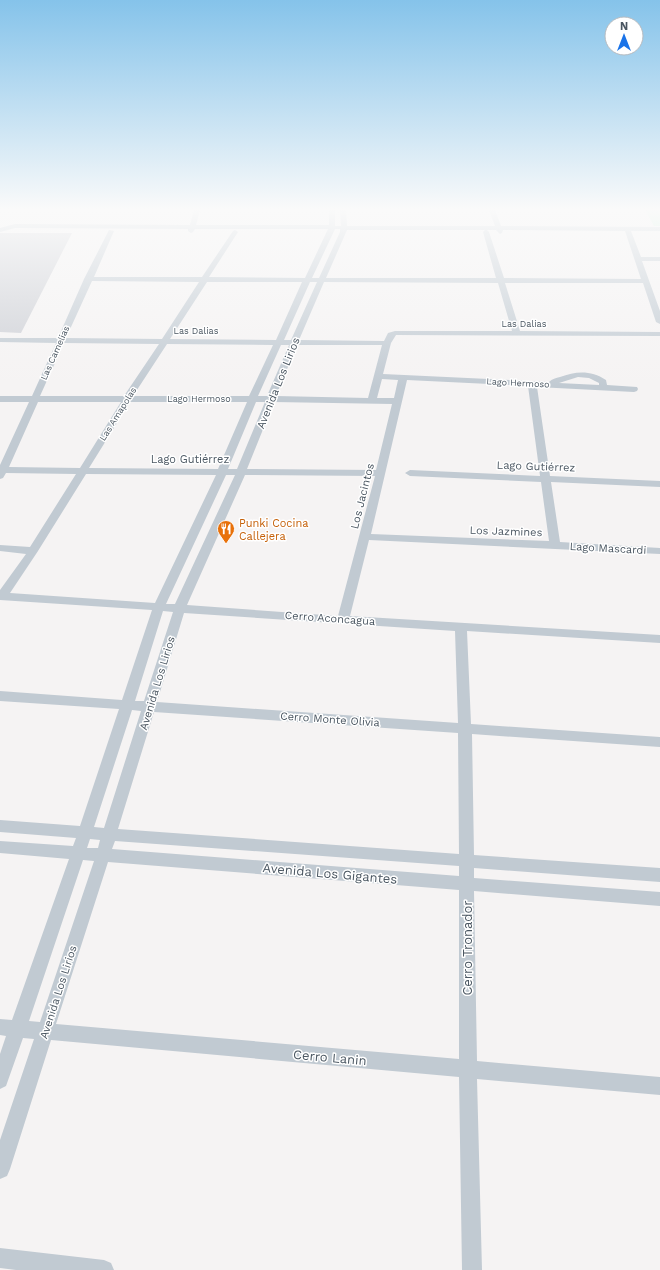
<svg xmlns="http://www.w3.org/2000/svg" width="660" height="1270" font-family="'Work Sans',sans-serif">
<rect width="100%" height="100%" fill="#f5f3f3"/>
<path fill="#c3f1d5" d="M645 210H660V226H654Z"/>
<path fill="#cdcfd5" d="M0 233H72L21 333 0 332Z"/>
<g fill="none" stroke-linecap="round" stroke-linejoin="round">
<g fill="#c1cad2" fill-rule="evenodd">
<path d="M194 210H200L196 225H329V210H335V226H341L340 210H346L347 226H495L489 210H495L501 226 660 227V231H631L641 257H660V261H642L660 311V324L656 322 643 283H505L520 331 660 332V336L396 335 391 343 383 374 549 382C552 379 556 378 560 377 576 371 591 370 606 380L607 385 637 387 638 389 637 391 634 392 537 387 550 476 660 481V487L551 482 560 542 660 548V554L369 540 350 616 660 635V643L467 631 471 724 660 737V747L472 734 474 855 660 868V882L474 868V878L660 892V906L474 891 477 1061 660 1077V1095L477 1079 482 1270H462L459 1077 51 1040 10 1169 7 1176 0 1179V1140L34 1039 23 1038 6 1086 0 1089V1054L6 1036 0 1035V1019L12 1020 69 859 0 853V841L73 846 76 838 0 832V820L80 826 119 709 0 701V691L122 700 152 610 0 600V590L26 554 0 551V545L30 547 76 474 6 473 3 478 0 479V465L29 402H0V396H32L56 343 0 342V338H58L84 279 109 230 114 231 94 277H202L233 231 235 230 238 232 209 277 305 278 328 229H195L193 232 191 233 188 231V229L15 228 0 232V228L15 224 190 225ZM335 229H340V232L319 278H312ZM347 230H485L483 232 496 278H326ZM487 230H496L500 234 502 233 503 230 625 231 641 279 504 278 489 232ZM92 281 199 282 162 339 66 338ZM207 282H302L276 340 170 339ZM310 282H317L291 340H284ZM324 282 498 283 512 331H395L388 333 384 341 299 340ZM64 343 159 344 124 396H40ZM167 344 273 345 249 396H133ZM281 345H289L267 396H258ZM297 345H382L368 398 276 396ZM578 377 589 378 599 383V385L559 383ZM382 379 398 380 394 398H377ZM407 380 528 386 540 476 410 470 405 473 410 476 541 482 549 541 371 534ZM38 402H121L80 468 9 467ZM130 402H247L218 469 89 468ZM256 402H265L237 469H228ZM274 402 392 404 376 470 247 469ZM86 474 216 475 155 603 10 593 38 551ZM226 475H235L175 604H166ZM245 475 375 476 338 616 187 605ZM163 611 173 612 144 701H135ZM184 613 455 631 458 723 157 702ZM132 710 141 711 104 828 94 827ZM154 712 458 733 459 854 118 829ZM90 839 100 840 98 848H87ZM115 841 459 866V876L112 849ZM83 860 94 861 40 1022 29 1021ZM108 862 459 890V1059L56 1024Z"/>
<path d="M0 1248 104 1260 111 1263 114 1270H16L0 1268Z"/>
</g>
</g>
<linearGradient id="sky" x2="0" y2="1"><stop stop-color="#85c3ea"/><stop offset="0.54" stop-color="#fafafa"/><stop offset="1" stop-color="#fafafa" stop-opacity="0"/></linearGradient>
<rect width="660" height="387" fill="url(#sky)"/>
<defs>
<symbol id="restaurant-pin" viewBox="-11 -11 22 30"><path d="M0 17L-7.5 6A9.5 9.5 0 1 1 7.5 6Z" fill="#e8710a" stroke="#fff"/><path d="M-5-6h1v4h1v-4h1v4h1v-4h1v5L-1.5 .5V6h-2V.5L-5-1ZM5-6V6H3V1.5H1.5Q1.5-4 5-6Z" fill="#fff"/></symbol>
</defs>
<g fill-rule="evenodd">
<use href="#restaurant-pin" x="216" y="519" width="20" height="27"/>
</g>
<g text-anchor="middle" stroke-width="3" stroke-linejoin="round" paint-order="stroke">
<g font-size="9" fill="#4a5661" stroke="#fff">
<text x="524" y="327">Las Dalias</text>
<text x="196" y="334">Las Dalias</text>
<text transform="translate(55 353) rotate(-66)" y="3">Las Camelias</text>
<text transform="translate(518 383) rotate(3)" y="3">Lago Hermoso</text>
<text x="199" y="402">Lago Hermoso</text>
<text transform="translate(118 414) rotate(-58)" y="3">Las Amapolas</text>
</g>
<g font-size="11" fill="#4a5661" stroke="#fff">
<text transform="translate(278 383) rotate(-68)" y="4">Avenida Los Lirios</text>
<text x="190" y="463">Lago Gutiérrez</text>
<text transform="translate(536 466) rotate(2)" y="4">Lago Gutiérrez</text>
<text transform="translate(362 496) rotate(-76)" y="4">Los Jacintos</text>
<text transform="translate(506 531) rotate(2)" y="4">Los Jazmines</text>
<text transform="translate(608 548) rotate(3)" y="4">Lago Mascardi</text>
<text transform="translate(330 618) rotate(4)" y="4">Cerro Aconcagua</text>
<text transform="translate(157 683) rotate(-73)" y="4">Avenida Los Lirios</text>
<text transform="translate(330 719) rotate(4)" y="4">Cerro Monte Olivia</text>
<text transform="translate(58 992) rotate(-72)" y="4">Avenida Los Lirios</text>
</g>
<g font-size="11" fill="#c56008" stroke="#fff" text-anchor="start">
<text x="239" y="527">Punki Cocina<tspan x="239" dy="13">Callejera</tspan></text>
</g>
<g font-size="13" fill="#4a5661" stroke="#fff">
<text transform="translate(330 873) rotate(5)" y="5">Avenida Los Gigantes</text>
<text transform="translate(467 948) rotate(-90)" y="5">Cerro Tronador</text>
<text transform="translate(330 1057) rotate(5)" y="5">Cerro Lanin</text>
</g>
</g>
<g transform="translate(624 36)"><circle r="19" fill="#ffffff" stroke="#b7bbc0"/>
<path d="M0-3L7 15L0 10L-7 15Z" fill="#1a73e8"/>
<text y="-6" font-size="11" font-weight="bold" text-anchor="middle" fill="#4a5661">N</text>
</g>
</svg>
